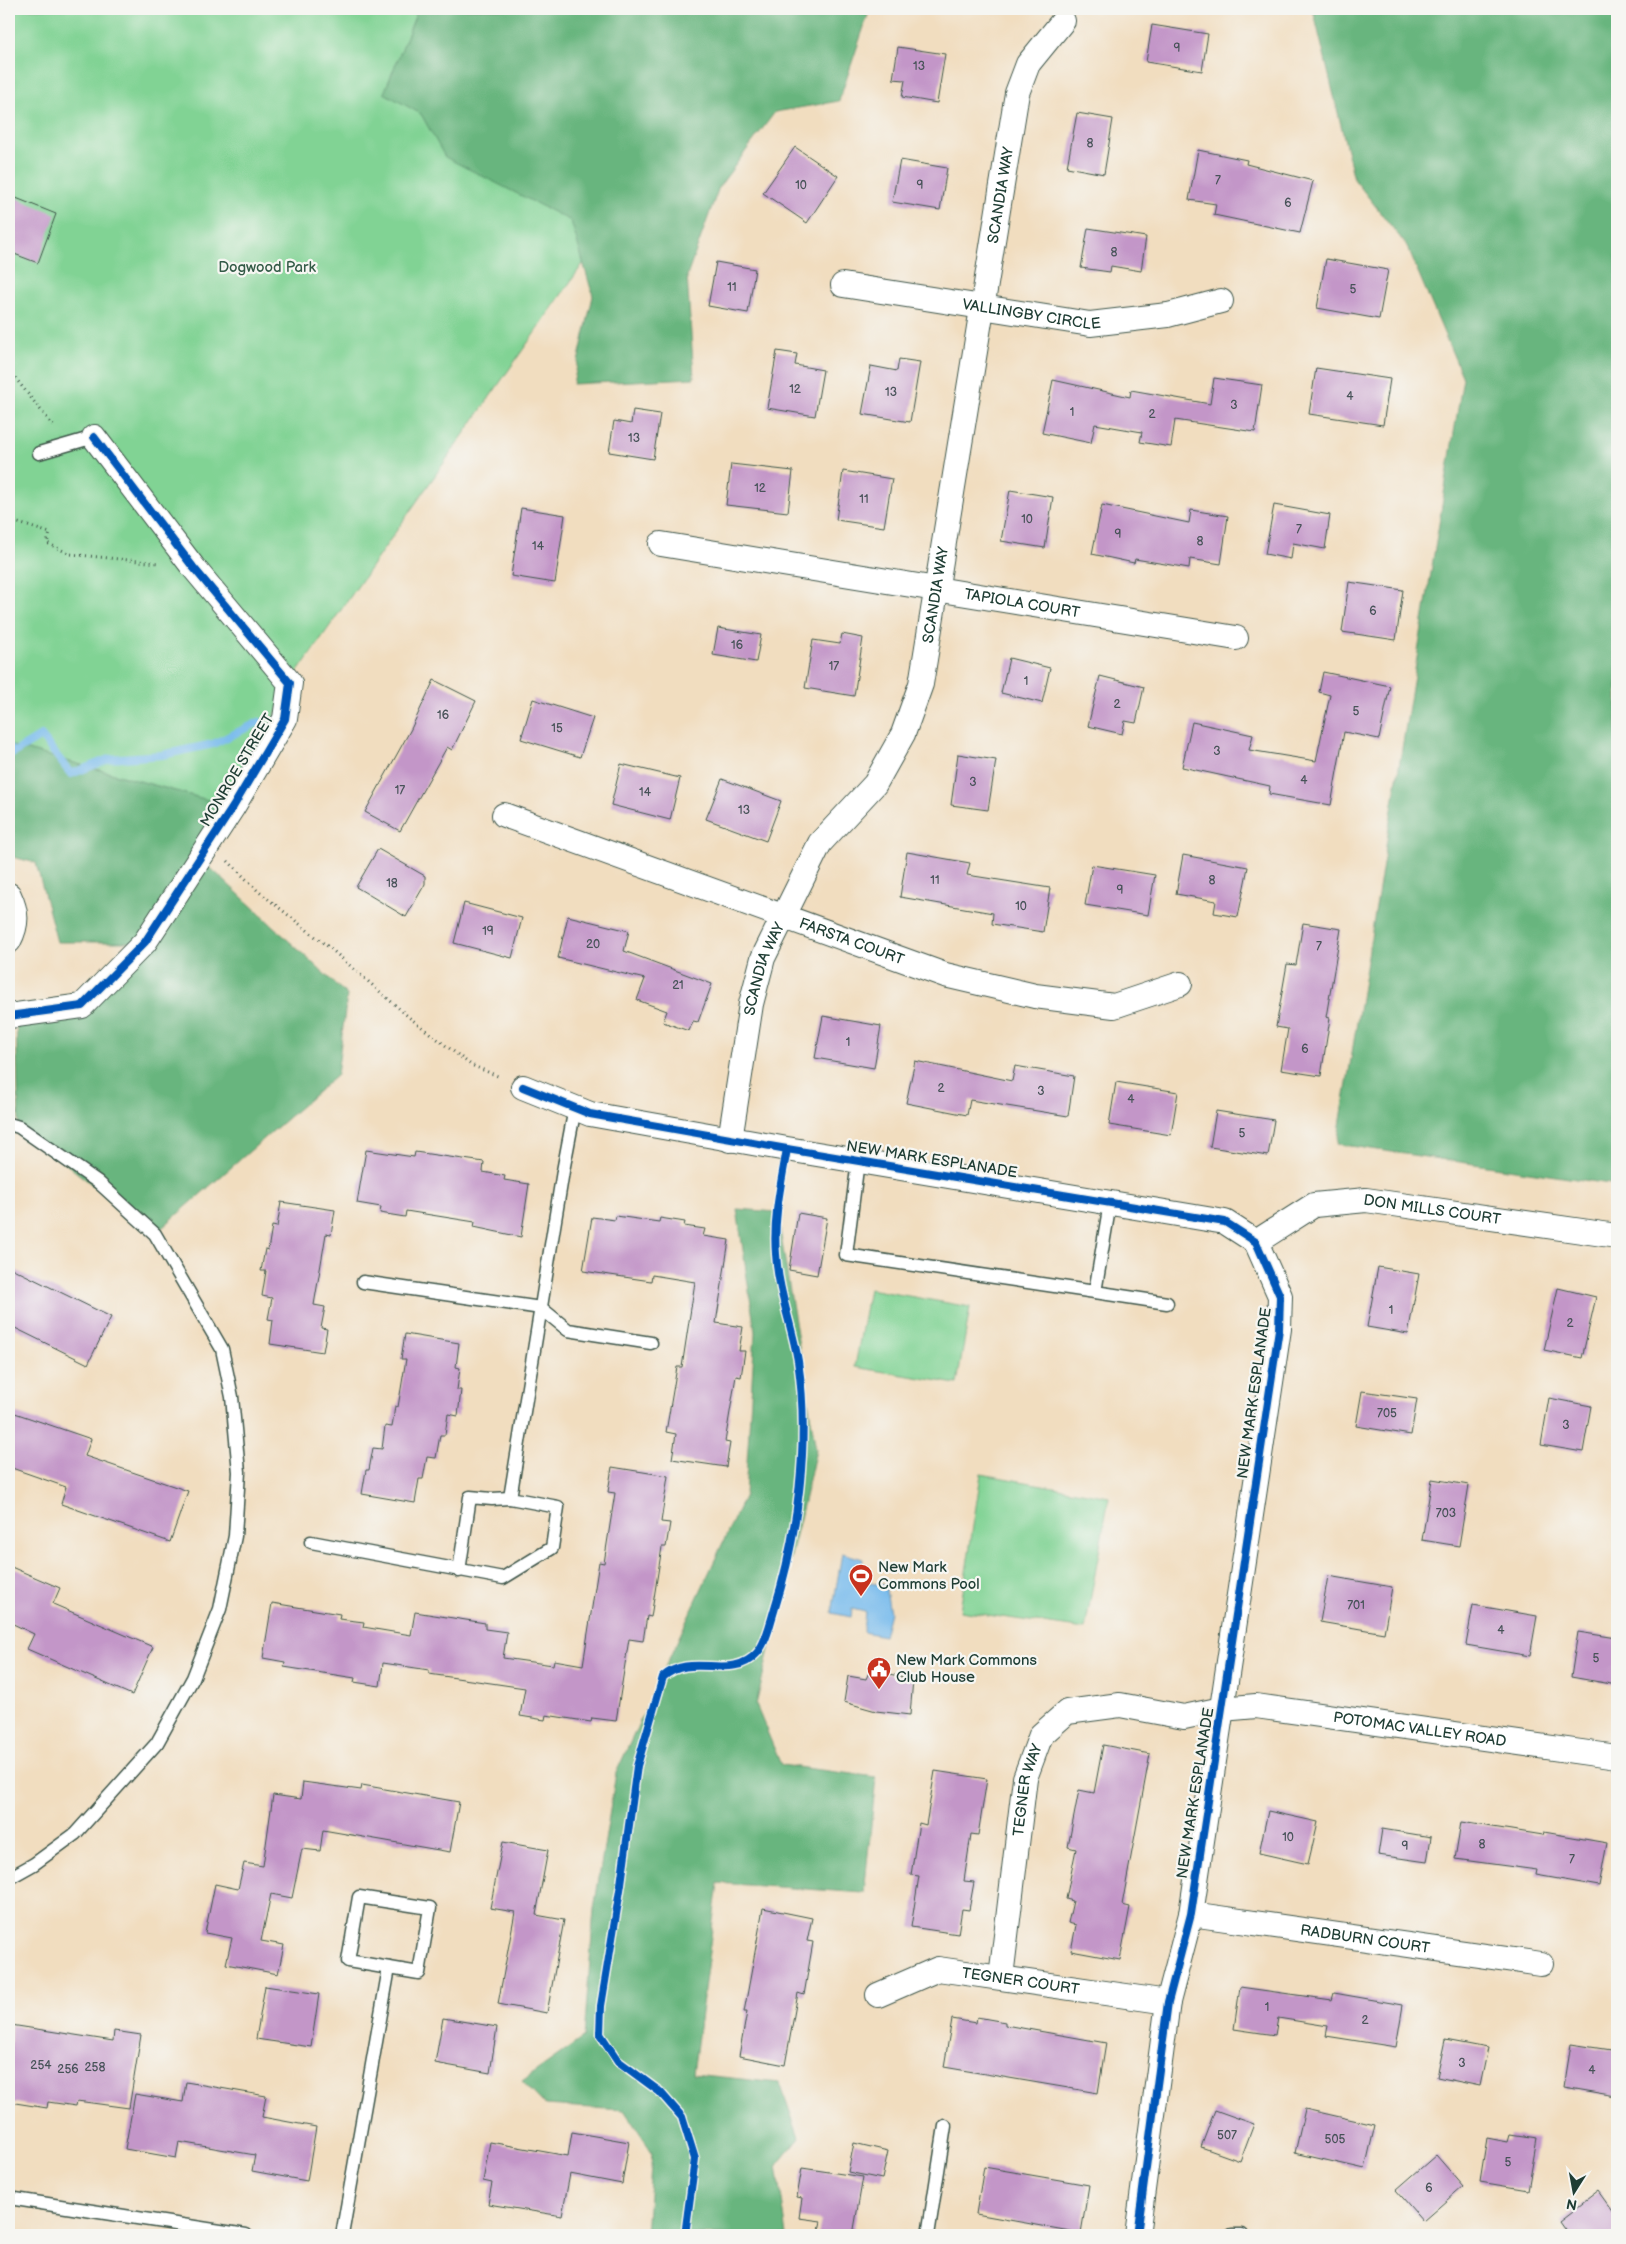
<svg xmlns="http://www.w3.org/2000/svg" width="1626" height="2244" font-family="'Balsamiq Sans',sans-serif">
<rect width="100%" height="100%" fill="#f6f6f2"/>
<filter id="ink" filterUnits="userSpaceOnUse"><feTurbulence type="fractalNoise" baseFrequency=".02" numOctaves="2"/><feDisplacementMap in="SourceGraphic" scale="10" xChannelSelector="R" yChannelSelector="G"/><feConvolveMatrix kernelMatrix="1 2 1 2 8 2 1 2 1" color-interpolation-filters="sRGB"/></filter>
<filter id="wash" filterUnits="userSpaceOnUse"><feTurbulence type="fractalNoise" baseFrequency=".0096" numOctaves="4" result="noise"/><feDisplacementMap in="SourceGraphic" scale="20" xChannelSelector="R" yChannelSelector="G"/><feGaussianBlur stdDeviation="1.12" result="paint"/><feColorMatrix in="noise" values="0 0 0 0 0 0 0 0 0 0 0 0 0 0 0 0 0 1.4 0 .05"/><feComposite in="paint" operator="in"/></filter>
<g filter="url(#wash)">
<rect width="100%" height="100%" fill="#f1ddbf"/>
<g fill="#81d394" stroke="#508864">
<path d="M9 9H761L290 683 233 807 9 745Z"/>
<path d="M869 1289 970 1307 957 1384 855 1367Z"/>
<path d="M981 1474 1109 1497 1085 1629 960 1611Z"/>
</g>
<g fill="#68b57e" stroke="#447959">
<path d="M418 9H870L839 101 775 112 719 187 687 276 694 378 573 384 593 296 571 221 445 157 421 114 384 93Z"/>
<path d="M1313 9H1617V1185L1337 1144 1463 378 1407 246 1354 179Z"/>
<path d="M9 745 233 807 200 858 347 995 337 1075 155 1234 19 1127 16 1017 82 1006 144 942H57L36 863 9 856Z"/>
<path d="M737 1209 777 1212 816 1450 756 1705 781 1765 876 1777 864 1893 718 1883 693 2074 780 2083 799 2138 777 2165 787 2235H646L652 2152 624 2110 545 2105 522 2081 584 2037 594 1909 616 1773 745 1495 755 1332Z"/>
</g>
<path fill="#76baec" stroke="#4a7c90" d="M842 1553 863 1559 860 1582 885 1585 890 1612 884 1636 863 1632 865 1612 852 1609 851 1617 832 1613Z"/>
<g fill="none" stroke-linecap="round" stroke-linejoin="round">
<path stroke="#76baec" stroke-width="8" d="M9 748 13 753 41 736 71 774 109 759 162 755 213 744 259 722"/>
</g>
<g id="blocks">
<g fill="#c396c8">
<path d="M1152 25 1208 34 1202 71 1146 62Z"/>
<path d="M898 47 945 54 937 103 902 97 905 80 893 79Z"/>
<path d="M1077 113 1113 119 1104 174 1067 167Z"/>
<path d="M795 147 838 176 807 223 763 193Z"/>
<path d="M1198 150 1247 160 1246 164 1313 181 1300 233 1214 215 1216 204 1189 200Z"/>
<path d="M900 160 947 168 940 210 892 202Z"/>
<path d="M16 198 56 214 38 263 9 252V217Z"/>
<path d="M1088 228 1146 237 1141 271 1111 266 1110 272 1081 268Z"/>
<path d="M1326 259 1388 270 1379 319 1317 308Z"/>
<path d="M716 262 755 269 748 313 708 306Z"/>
<path d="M777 351 797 354 795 365 823 370 815 416 767 408Z"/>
<path d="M899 359 920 362 910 422 862 414 871 366 897 371Z"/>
<path d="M1316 368 1390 379 1383 425 1309 414Z"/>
<path d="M1214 378 1262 385 1255 432 1175 420 1171 447 1140 442 1142 432 1095 424 1091 443 1042 433 1053 380 1130 397 1131 390 1210 404Z"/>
<path d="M633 410 660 414 653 459 609 452 614 421 631 424Z"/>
<path d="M731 464 793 471 788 512 726 505Z"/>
<path d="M843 471 892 479 884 527 836 520Z"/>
<path d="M1010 490 1053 497 1045 548 1001 541Z"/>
<path d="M1102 505 1189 523 1191 510 1228 516 1221 564 1190 559 1189 568 1135 559 1134 563 1092 554Z"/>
<path d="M1274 505 1330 515 1325 549 1293 543 1291 559 1265 554Z"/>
<path d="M521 508 565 515 555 583 511 576Z"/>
<path d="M1349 582 1403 590 1396 640 1342 632Z"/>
<path d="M718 628 761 635 756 662 713 655Z"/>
<path d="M842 634 863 638 854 696 805 688 813 640 840 644Z"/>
<path d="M1009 658 1050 668 1042 703 1001 693Z"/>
<path d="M1323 672 1390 686 1379 739 1344 732 1331 805 1269 794 1270 786 1182 767 1192 722 1253 735 1249 750 1316 761 1330 695 1319 692Z"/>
<path d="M1100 676 1144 687 1136 723 1125 721 1122 734 1088 726Z"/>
<path d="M434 680 476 701 452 750 447 747 400 831 365 812 411 729Z"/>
<path d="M533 699 593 718 580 757 521 739Z"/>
<path d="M958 754 996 760 988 810 951 805Z"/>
<path d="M621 764 680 778 670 820 611 805Z"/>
<path d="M722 779 781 801 766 841 706 819Z"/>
<path d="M378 849 425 876V884L406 917 356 887Z"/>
<path d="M907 852 970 863 967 875 1050 888 1043 932 992 924 993 913 900 897Z"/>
<path d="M1183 855 1248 867 1238 917 1214 913 1216 901 1176 894Z"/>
<path d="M1092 865 1155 875 1148 915 1085 905Z"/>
<path d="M464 903 522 918 512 958 454 943Z"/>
<path d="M568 916 629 931 624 951 712 984 698 1022 693 1021 689 1031 663 1022 667 1011 637 1000 645 979 558 958Z"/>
<path d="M1303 923 1341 929 1326 1017 1330 1018 1321 1076 1281 1070 1288 1029 1276 1027 1287 964 1296 965Z"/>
<path d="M823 1016 881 1026 874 1068 815 1058Z"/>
<path d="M915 1061 1012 1081 1015 1066 1074 1076 1068 1116 970 1100 967 1115 906 1103Z"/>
<path d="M1116 1082 1178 1092 1171 1135 1109 1125Z"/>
<path d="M1216 1111 1274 1120 1268 1156 1210 1147Z"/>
<path d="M366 1150 414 1157 415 1152 484 1162 483 1172 505 1176 504 1180 529 1184 521 1237 474 1227 475 1222 406 1211 405 1217 380 1213 381 1207 357 1203Z"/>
<path d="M281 1202 335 1210 331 1235 326 1234 314 1305 325 1307 321 1328 327 1329 323 1352 270 1344 273 1320 268 1319 272 1298 262 1296 266 1271H261L265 1249 268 1250 272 1226 277 1227Z"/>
<path d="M798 1213 827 1218 817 1275 789 1270Z"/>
<path d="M616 1216 659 1222 660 1218 685 1222 684 1226 705 1229 703 1236 729 1240 716 1323 743 1327 739 1351H745L741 1377 736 1376 725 1442 730 1443 726 1467 672 1459 676 1434 666 1432 677 1367H682L695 1282 652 1275 651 1281 583 1271 592 1217 615 1220Z"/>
<path d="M9 1267 111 1317 88 1364 9 1325Z"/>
<path d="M1378 1267 1419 1274 1408 1334 1367 1327Z"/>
<path d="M1558 1288 1596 1297 1582 1358 1544 1350Z"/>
<path d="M405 1334 459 1343 456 1367 460 1368 457 1390H461L458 1416 448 1414 445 1435H440L436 1458 427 1457 423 1479H419L415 1503 362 1494 366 1470H369L373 1448 382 1449 385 1426 392 1427 395 1406 398 1407 406 1359H401Z"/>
<path d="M1362 1391 1417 1399 1411 1435 1356 1426Z"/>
<path d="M1549 1398 1591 1406 1583 1452 1541 1445Z"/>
<path d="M9 1411 91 1439 85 1456 188 1491 170 1542 61 1504 66 1487 9 1467Z"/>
<path d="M612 1467 668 1476 661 1522 670 1523 666 1547H662L651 1617 647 1616 643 1641 629 1639 616 1721 592 1718 591 1722 546 1715 545 1720 520 1716 525 1688 429 1674V1670L383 1663 380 1686 354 1682 355 1678 284 1667 285 1662 263 1658 272 1603 340 1614 339 1619 364 1622 363 1627 411 1635 415 1612 485 1623V1629L507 1632 503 1658 553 1665 554 1660 583 1665 599 1562 604 1563 615 1493 608 1492Z"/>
<path d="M1432 1479 1469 1485 1459 1546 1422 1540Z"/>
<path d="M9 1566 60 1588 53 1604 153 1647 132 1695 27 1649 34 1634 9 1622Z"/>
<path d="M1328 1576 1392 1587 1384 1633 1320 1622Z"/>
<path d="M1473 1605 1537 1616 1530 1656 1466 1645Z"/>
<path d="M1578 1632 1617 1638V1685L1571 1677Z"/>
<path d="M870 1670 913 1679 910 1715 876 1711 844 1702 848 1676 866 1679Z"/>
<path d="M1103 1745 1150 1754 1122 1905 1130 1907 1120 1960 1071 1951 1076 1925 1068 1923 1073 1901 1066 1899 1076 1849 1068 1847 1079 1790 1094 1793Z"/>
<path d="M935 1771 987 1779 978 1835 971 1834 964 1881 974 1882 969 1910 962 1909 958 1934 911 1927 919 1876 911 1875 919 1823 926 1825Z"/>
<path d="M303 1782 361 1790 362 1785 459 1802 450 1852 323 1830 320 1851 302 1849 292 1898 271 1894 261 1941 284 1945 278 1974 226 1964 232 1938 205 1933 215 1884 238 1889 244 1863 263 1866 273 1795 301 1799Z"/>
<path d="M1268 1811 1318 1822 1308 1864 1259 1853Z"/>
<path d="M1461 1822 1543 1835 1544 1832 1607 1843 1599 1886 1536 1875 1537 1870 1455 1859Z"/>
<path d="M1382 1829 1431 1837 1427 1862 1378 1855Z"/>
<path d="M503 1842 548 1850 536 1915 564 1920 547 2013 498 2004 515 1912 490 1908Z"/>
<path d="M763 1908 812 1918 807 1941 813 1942 804 1995 798 1993 785 2065 739 2056 747 2012H744Z"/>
<path d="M265 1986 319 1994 311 2047 256 2039Z"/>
<path d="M1240 1987 1332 2000 1334 1993 1403 2005 1396 2047 1326 2036 1328 2026 1278 2018 1275 2035 1234 2029Z"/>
<path d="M977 2017 1005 2022V2025L1106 2043 1098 2093 944 2067 952 2019 976 2023Z"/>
<path d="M443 2018 497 2027 490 2073 435 2063Z"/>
<path d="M11 2025 113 2041 114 2031 141 2035 129 2108 77 2101 76 2106 48 2102 47 2108 9 2102Z"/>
<path d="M1445 2040 1488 2048 1480 2086 1437 2077Z"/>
<path d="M1571 2044 1617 2051V2097L1564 2088Z"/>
<path d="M186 2082 266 2096 262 2117 316 2127 307 2181 252 2171 255 2155 179 2142 176 2158 125 2149 135 2094 183 2102Z"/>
<path d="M1305 2109 1375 2125 1365 2169 1295 2153Z"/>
<path d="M1215 2110 1254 2124 1240 2161 1201 2147Z"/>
<path d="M572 2132 629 2142 622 2184 570 2174 562 2216 488 2204 492 2183 483 2181 490 2142 568 2156Z"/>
<path d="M1510 2135 1537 2139 1528 2190 1480 2182 1487 2138 1508 2142Z"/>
<path d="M854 2143 888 2151 882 2179 848 2172Z"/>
<path d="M1436 2155 1463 2186 1423 2221 1396 2190Z"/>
<path d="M984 2167 1089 2185 1081 2233 976 2214Z"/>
<path d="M802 2168 863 2177 853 2235H818L821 2221 799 2218 802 2198 797 2197Z"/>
<path d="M1599 2191 1617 2216V2235H1570L1560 2221Z"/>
</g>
</g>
</g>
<g filter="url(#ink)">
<use href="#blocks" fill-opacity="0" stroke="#3e5549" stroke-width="1"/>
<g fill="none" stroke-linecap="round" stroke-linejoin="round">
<defs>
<g id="lane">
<path d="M39 453 94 437"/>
<path d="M9 1124 19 1127 98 1182 155 1234 222 1349 232 1397 239 1472 235 1536 220 1609 193 1678 157 1743 75 1834 34 1864 9 1878"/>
<path d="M858 1161 846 1255 1095 1292 1110 1203"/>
<path d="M363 1282 541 1308 568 1330 651 1343"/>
<path d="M1095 1292 1167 1303"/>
<path d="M311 1542 503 1578 552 1548 558 1507 510 1498 563 1171 575 1108"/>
<path d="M459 1571 470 1497 492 1499 510 1498"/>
<path d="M359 1897 430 1908 419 1973 348 1961Z"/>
<path d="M9 2198 246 2235"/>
<path d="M342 2235 389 1968"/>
<path d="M928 2235 945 2126"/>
<path d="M1232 2235H1242"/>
</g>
<g id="street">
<path id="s1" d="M843 285 1090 324 1168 315 1221 301"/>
<path id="s2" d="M661 544 1236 638"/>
<path id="s3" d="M504 815 945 975 1035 996 1114 1006 1180 984"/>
<path d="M9 895C17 912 18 924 9 941"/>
<path d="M9 1016 82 1006 145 942 233 807 285 719 290 683 193 567 94 437"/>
<path d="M523 1087 590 1114 787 1149 1225 1222 1256 1242 1280 1296 1279 1329 1191 1914 1168 2002 1137 2235"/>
<path id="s4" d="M730 1140 751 1004 763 958 820 843 875 784 903 734 921 684 1017 93 1028 64 1063 21"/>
<path id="s5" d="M1256 1242 1314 1205 1366 1200 1617 1236"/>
<path id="s6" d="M1191 1914 1541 1964"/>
<path id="s7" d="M1001 1977 1025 1778 1041 1735 1067 1712 1120 1705 1184 1717 1222 1709 1256 1706 1617 1757"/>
<path id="s8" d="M878 1995 938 1969 1168 2002"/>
</g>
</defs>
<use href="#lane" stroke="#3e5549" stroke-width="15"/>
<use href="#street" stroke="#3e5549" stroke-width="26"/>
<g stroke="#3e5549" stroke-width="3" stroke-dasharray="1 4" stroke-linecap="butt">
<path d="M9 370 55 428"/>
<path d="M9 520 50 533 47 543 70 554 158 563"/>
<path d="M228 861 258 891 331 949 410 1018 471 1065 500 1077"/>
</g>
<use href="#lane" stroke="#fff" stroke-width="12"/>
<use href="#street" stroke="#fff" stroke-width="24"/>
<defs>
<g id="cycleway">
<path d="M9 1016 82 1006 145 942 233 807 285 719 290 683 193 567 94 437"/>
<path d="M523 1087 590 1114 787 1149 1225 1222 1256 1242 1280 1296 1279 1329 1191 1914 1168 2002 1137 2235"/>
<path d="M685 2235 695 2159 682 2117 660 2092 618 2061 600 2034 601 2006 621 1884 637 1766 663 1677C692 1651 731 1682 757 1653 766 1643 770 1624 774 1611 798 1535 810 1440 798 1361 792 1325 778 1291 776 1254 773 1219 781 1184 787 1149"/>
</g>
</defs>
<use href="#cycleway" stroke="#f6f6f2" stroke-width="11"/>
<use href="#cycleway" stroke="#0057b8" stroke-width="8"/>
</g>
</g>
<defs>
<symbol id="stadium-pin" viewBox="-11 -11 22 30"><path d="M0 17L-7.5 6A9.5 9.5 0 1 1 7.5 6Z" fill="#c8321e" stroke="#f6f6f2"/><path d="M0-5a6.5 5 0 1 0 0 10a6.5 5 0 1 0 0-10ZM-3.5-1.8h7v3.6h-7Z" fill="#fff"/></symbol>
<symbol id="civic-pin" viewBox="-11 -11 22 30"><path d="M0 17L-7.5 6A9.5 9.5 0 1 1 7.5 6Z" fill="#c8321e" stroke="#f6f6f2"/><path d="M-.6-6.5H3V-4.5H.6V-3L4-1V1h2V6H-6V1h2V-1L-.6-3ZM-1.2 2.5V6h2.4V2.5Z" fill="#fff"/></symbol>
</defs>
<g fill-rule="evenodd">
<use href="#stadium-pin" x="847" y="1562" width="28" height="38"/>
<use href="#civic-pin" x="865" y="1655" width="28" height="38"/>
</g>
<g text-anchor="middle" stroke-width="4.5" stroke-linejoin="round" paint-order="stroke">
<g font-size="12" fill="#485359">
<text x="1177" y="52">9</text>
<text x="919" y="70">13</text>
<text x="1090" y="147">8</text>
<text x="1218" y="184">7</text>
<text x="801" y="189">10</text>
<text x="920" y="189">9</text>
<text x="1288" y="207">6</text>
<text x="1114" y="256">8</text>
<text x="732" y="291">11</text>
<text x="1353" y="293">5</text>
<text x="795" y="393">12</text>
<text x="891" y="396">13</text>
<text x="1350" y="400">4</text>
<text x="1234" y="409">3</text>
<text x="1072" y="416">1</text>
<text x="1152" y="418">2</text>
<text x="634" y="442">13</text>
<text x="760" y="492">12</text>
<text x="864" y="503">11</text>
<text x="1027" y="523">10</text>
<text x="1299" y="533">7</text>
<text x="1118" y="538">9</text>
<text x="1200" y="545">8</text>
<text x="538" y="550">14</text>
<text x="1373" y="615">6</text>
<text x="737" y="649">16</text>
<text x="834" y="670">17</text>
<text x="1026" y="685">1</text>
<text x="1117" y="708">2</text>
<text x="1356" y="715">5</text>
<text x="443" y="719">16</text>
<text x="557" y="732">15</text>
<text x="1217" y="755">3</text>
<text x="1304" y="784">4</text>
<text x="973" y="786">3</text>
<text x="400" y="794">17</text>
<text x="645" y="796">14</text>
<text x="744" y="814">13</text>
<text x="935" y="884">11</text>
<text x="1212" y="884">8</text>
<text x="392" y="887">18</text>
<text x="1120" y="894">9</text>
<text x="1021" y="910">10</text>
<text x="488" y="935">19</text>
<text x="593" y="948">20</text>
<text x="1319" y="950">7</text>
<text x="678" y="989">21</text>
<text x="848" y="1046">1</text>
<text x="1305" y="1053">6</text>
<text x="941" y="1092">2</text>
<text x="1041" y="1095">3</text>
<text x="1131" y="1103">4</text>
<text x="1242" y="1137">5</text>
<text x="1391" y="1314">1</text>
<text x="1570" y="1327">2</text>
<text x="1387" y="1417">705</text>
<text x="1566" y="1429">3</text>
<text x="1446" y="1517">703</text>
<text x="1356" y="1609">701</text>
<text x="1501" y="1634">4</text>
<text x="1596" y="1662">5</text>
<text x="1288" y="1841">10</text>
<text x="1482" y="1848">8</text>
<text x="1405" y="1850">9</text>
<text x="1572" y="1863">7</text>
<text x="1267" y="2011">1</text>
<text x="1365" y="2024">2</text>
<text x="1462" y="2067">3</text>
<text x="41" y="2069">254</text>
<text x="95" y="2071">258</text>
<text x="68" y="2073">256</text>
<text x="1592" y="2074">4</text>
<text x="1227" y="2139">507</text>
<text x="1335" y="2143">505</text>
<text x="1508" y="2166">5</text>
<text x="1429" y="2192">6</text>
</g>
<g font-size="15" fill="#1f3d34" stroke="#f6f6f2">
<text dy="5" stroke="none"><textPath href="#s4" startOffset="1000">SCANDIA WAY</textPath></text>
<text dy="5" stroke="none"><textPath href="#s1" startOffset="191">VALLINGBY CIRCLE</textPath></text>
<text dy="5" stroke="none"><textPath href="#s4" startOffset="595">SCANDIA WAY</textPath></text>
<text dy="5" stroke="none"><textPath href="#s2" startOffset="366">TAPIOLA COURT</textPath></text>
<text transform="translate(237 770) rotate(-59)" y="5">MONROE STREET</text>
<text dy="5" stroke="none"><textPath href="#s3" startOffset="370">FARSTA COURT</textPath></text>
<text dy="5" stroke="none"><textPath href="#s4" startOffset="175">SCANDIA WAY</textPath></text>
<text transform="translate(932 1159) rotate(9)" y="5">NEW MARK ESPLANADE</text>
<text dy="5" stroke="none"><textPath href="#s5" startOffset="188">DON MILLS COURT</textPath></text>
<text transform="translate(1254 1393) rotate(-82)" y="5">NEW MARK ESPLANADE</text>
<text dy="5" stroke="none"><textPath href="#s7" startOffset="638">POTOMAC VALLEY ROAD</textPath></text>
<text dy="5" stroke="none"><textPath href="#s7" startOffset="189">TEGNER WAY</textPath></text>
<text transform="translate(1195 1793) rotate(-81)" y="5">NEW MARK ESPLANADE</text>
<text dy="5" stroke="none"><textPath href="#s6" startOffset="176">RADBURN COURT</textPath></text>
<text dy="5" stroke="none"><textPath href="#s8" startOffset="149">TEGNER COURT</textPath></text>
</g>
<g font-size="15" fill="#335b47" stroke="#f6f6f2">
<text x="267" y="272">Dogwood Park</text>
</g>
<g font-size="15" fill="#1f3d34" stroke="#f6f6f2" text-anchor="start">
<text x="878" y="1572">New Mark<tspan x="878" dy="17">Commons Pool</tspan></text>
<text x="896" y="1665">New Mark Commons<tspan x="896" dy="17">Club House</tspan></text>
</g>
</g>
<rect width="1626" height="2244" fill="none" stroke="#f6f6f2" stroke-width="30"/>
<g transform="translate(1574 2192) rotate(191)" stroke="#f6f6f2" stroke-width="4" paint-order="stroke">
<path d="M0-4L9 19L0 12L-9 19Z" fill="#1f3d34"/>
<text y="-8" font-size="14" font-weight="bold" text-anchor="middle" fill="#1f3d34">N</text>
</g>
</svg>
